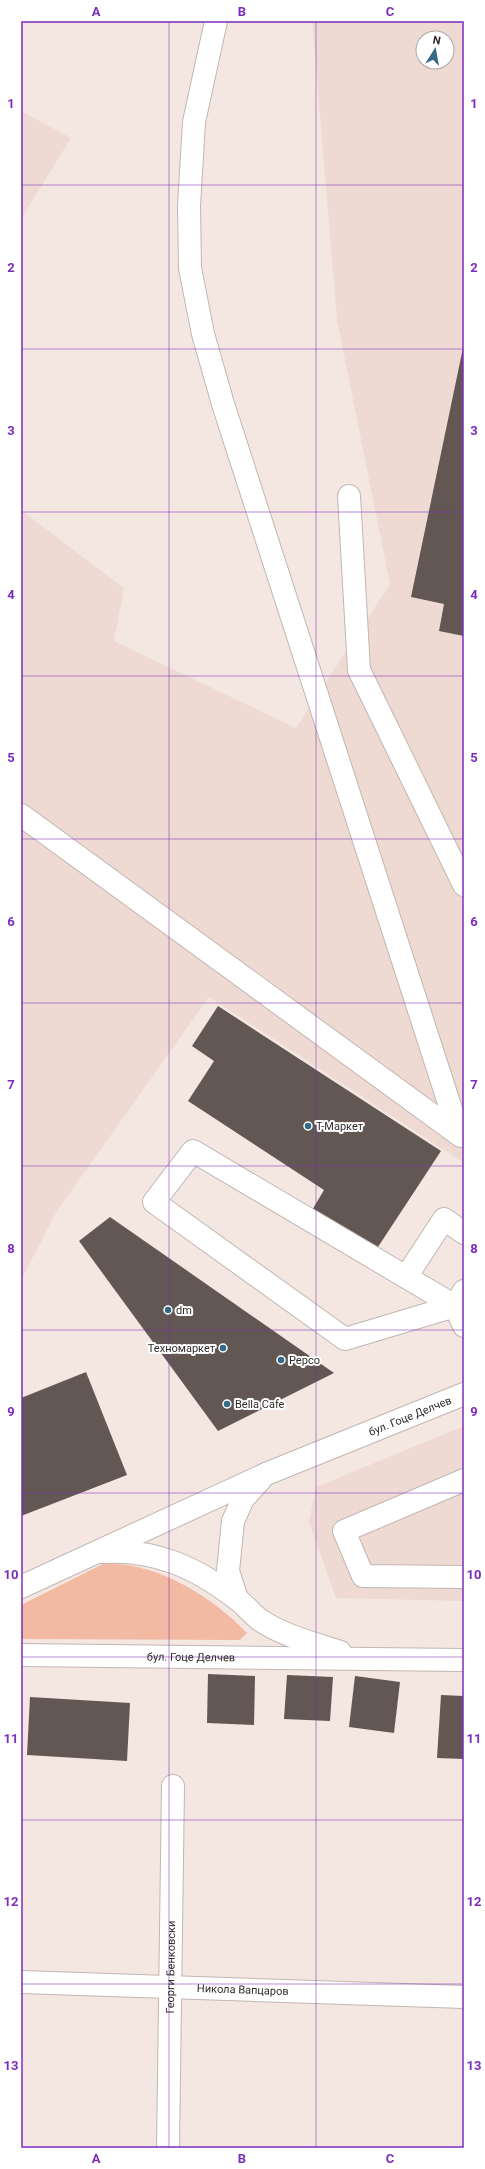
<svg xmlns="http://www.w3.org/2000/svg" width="485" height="2169" font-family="Roboto,sans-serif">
<rect width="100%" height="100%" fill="#f4e7e2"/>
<g fill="#eedad2" fill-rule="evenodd">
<path d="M312 21H464V1163L209 997 57 1211 21 1280V510L124 588 114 641 296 728 390 584 337 320ZM423 38H447V62H423Z"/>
<path d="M21 111 71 138 21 219Z"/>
<path d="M464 1426V1601L336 1598 309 1522 316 1487Z"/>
</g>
<path fill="#f2b9a3" d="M103 1564C156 1561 212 1597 247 1633L240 1640 21 1639V1605Z"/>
<g fill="#625753">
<path d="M464 343V636L439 631 444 604 411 597Z"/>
<path d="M218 1006 441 1151 374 1253 311 1212 324 1190 188 1101 214 1061 192 1046Z"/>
<path d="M110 1217 334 1373 218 1431 79 1241Z"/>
<path d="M86 1372 127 1475 21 1516V1398Z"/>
<path d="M208 1674 255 1676 254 1725 207 1723Z"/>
<path d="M287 1675 333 1677 330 1721 284 1719Z"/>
<path d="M355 1676 400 1682 394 1733 349 1727Z"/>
<path d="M441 1695 464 1696V1759L437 1758Z"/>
<path d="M30 1697 130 1703 127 1761 27 1755Z"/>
</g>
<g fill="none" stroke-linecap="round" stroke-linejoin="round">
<defs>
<g id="minor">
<path d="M216 21 194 122 189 206 190 268 203 334 223 404 459 1134"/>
<path d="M349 496 359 670 464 885"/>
<path d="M21 815 461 1136"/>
<path d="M406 1277 444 1219 464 1233"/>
<path d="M464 1291 455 1306 345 1339 154 1202 193 1151 455 1306 464 1326"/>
<path d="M464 1480 344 1531 363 1576 464 1577"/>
<path d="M102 1552C156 1549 195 1567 237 1599 245 1605 252 1614 260 1620 284 1636 313 1643 340 1652"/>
<path id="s1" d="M21 1587 266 1474 464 1394"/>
<path d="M237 1599 228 1571 233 1521 243 1499 261 1479"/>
<path id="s2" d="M21 1655 464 1660"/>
<path id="s3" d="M21 1982 464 1997"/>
<path id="s4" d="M168 2148 173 1786"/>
</g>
</defs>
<use href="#minor" stroke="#c2b6b1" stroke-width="24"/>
<use href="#minor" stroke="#fff" stroke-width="22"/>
</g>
<path fill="none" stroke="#7b2cbf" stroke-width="1" stroke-opacity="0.55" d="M169 21V2148M316 21V2148M21 185H464M21 349H464M21 512H464M21 676H464M21 839H464M21 1003H464M21 1166H464M21 1330H464M21 1493H464M21 1657H464M21 1820H464M21 1984H464"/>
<g fill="#346a85" stroke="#fff" stroke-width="1.5">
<circle cx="308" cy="1126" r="4"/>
<circle cx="168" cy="1310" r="4"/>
<circle cx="223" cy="1348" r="4"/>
<circle cx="281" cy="1360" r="4"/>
<circle cx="227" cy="1404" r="4"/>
</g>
<g text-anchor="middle" stroke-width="4" stroke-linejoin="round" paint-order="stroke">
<g font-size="11" fill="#302b2a" stroke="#fff" text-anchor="start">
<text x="316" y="1130">Т-Маркет</text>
<text x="176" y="1314">dm</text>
<text x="215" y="1352" text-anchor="end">Техномаркет</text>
<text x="289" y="1364">Pepco</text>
<text x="235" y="1408">Bella Cafe</text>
</g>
<g font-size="11" fill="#302b2a" stroke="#fff">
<text dy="4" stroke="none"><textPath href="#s1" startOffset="425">бул. Гоце Делчев</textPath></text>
<text dy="4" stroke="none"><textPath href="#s2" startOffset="170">бул. Гоце Делчев</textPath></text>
<text dy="4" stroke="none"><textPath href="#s4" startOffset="181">Георги Бенковски</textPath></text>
<text dy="4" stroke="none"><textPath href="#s3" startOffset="222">Никола Вапцаров</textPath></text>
</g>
</g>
<rect width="485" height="2169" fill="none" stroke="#ffffff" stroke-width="44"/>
<g transform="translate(435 50) rotate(11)"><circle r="19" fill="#ffffff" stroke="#acaaaa"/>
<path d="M0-3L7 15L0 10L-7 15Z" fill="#346a85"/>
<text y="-6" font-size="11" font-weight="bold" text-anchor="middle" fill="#302b2a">N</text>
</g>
<rect x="22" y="22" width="441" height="2125" fill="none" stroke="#7b2cbf" stroke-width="1.5"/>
<g font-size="13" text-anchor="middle" font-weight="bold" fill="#7b2cbf">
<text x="96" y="16">A</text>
<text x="242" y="16">B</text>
<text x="390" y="16">C</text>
<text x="11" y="108">1</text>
<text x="474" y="108">1</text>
<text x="11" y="272">2</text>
<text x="474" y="272">2</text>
<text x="11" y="435">3</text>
<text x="474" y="435">3</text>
<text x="11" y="599">4</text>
<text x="474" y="599">4</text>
<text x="11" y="762">5</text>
<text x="474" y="762">5</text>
<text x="11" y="926">6</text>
<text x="474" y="926">6</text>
<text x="11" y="1089">7</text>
<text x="474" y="1089">7</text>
<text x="11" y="1253">8</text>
<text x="474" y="1253">8</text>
<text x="11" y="1416">9</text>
<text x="474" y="1416">9</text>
<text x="11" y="1579">10</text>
<text x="474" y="1579">10</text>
<text x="11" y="1743">11</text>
<text x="474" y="1743">11</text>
<text x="11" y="1906">12</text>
<text x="474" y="1906">12</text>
<text x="11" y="2070">13</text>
<text x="474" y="2070">13</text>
<text x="96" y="2163">A</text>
<text x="242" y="2163">B</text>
<text x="390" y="2163">C</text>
</g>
</svg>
